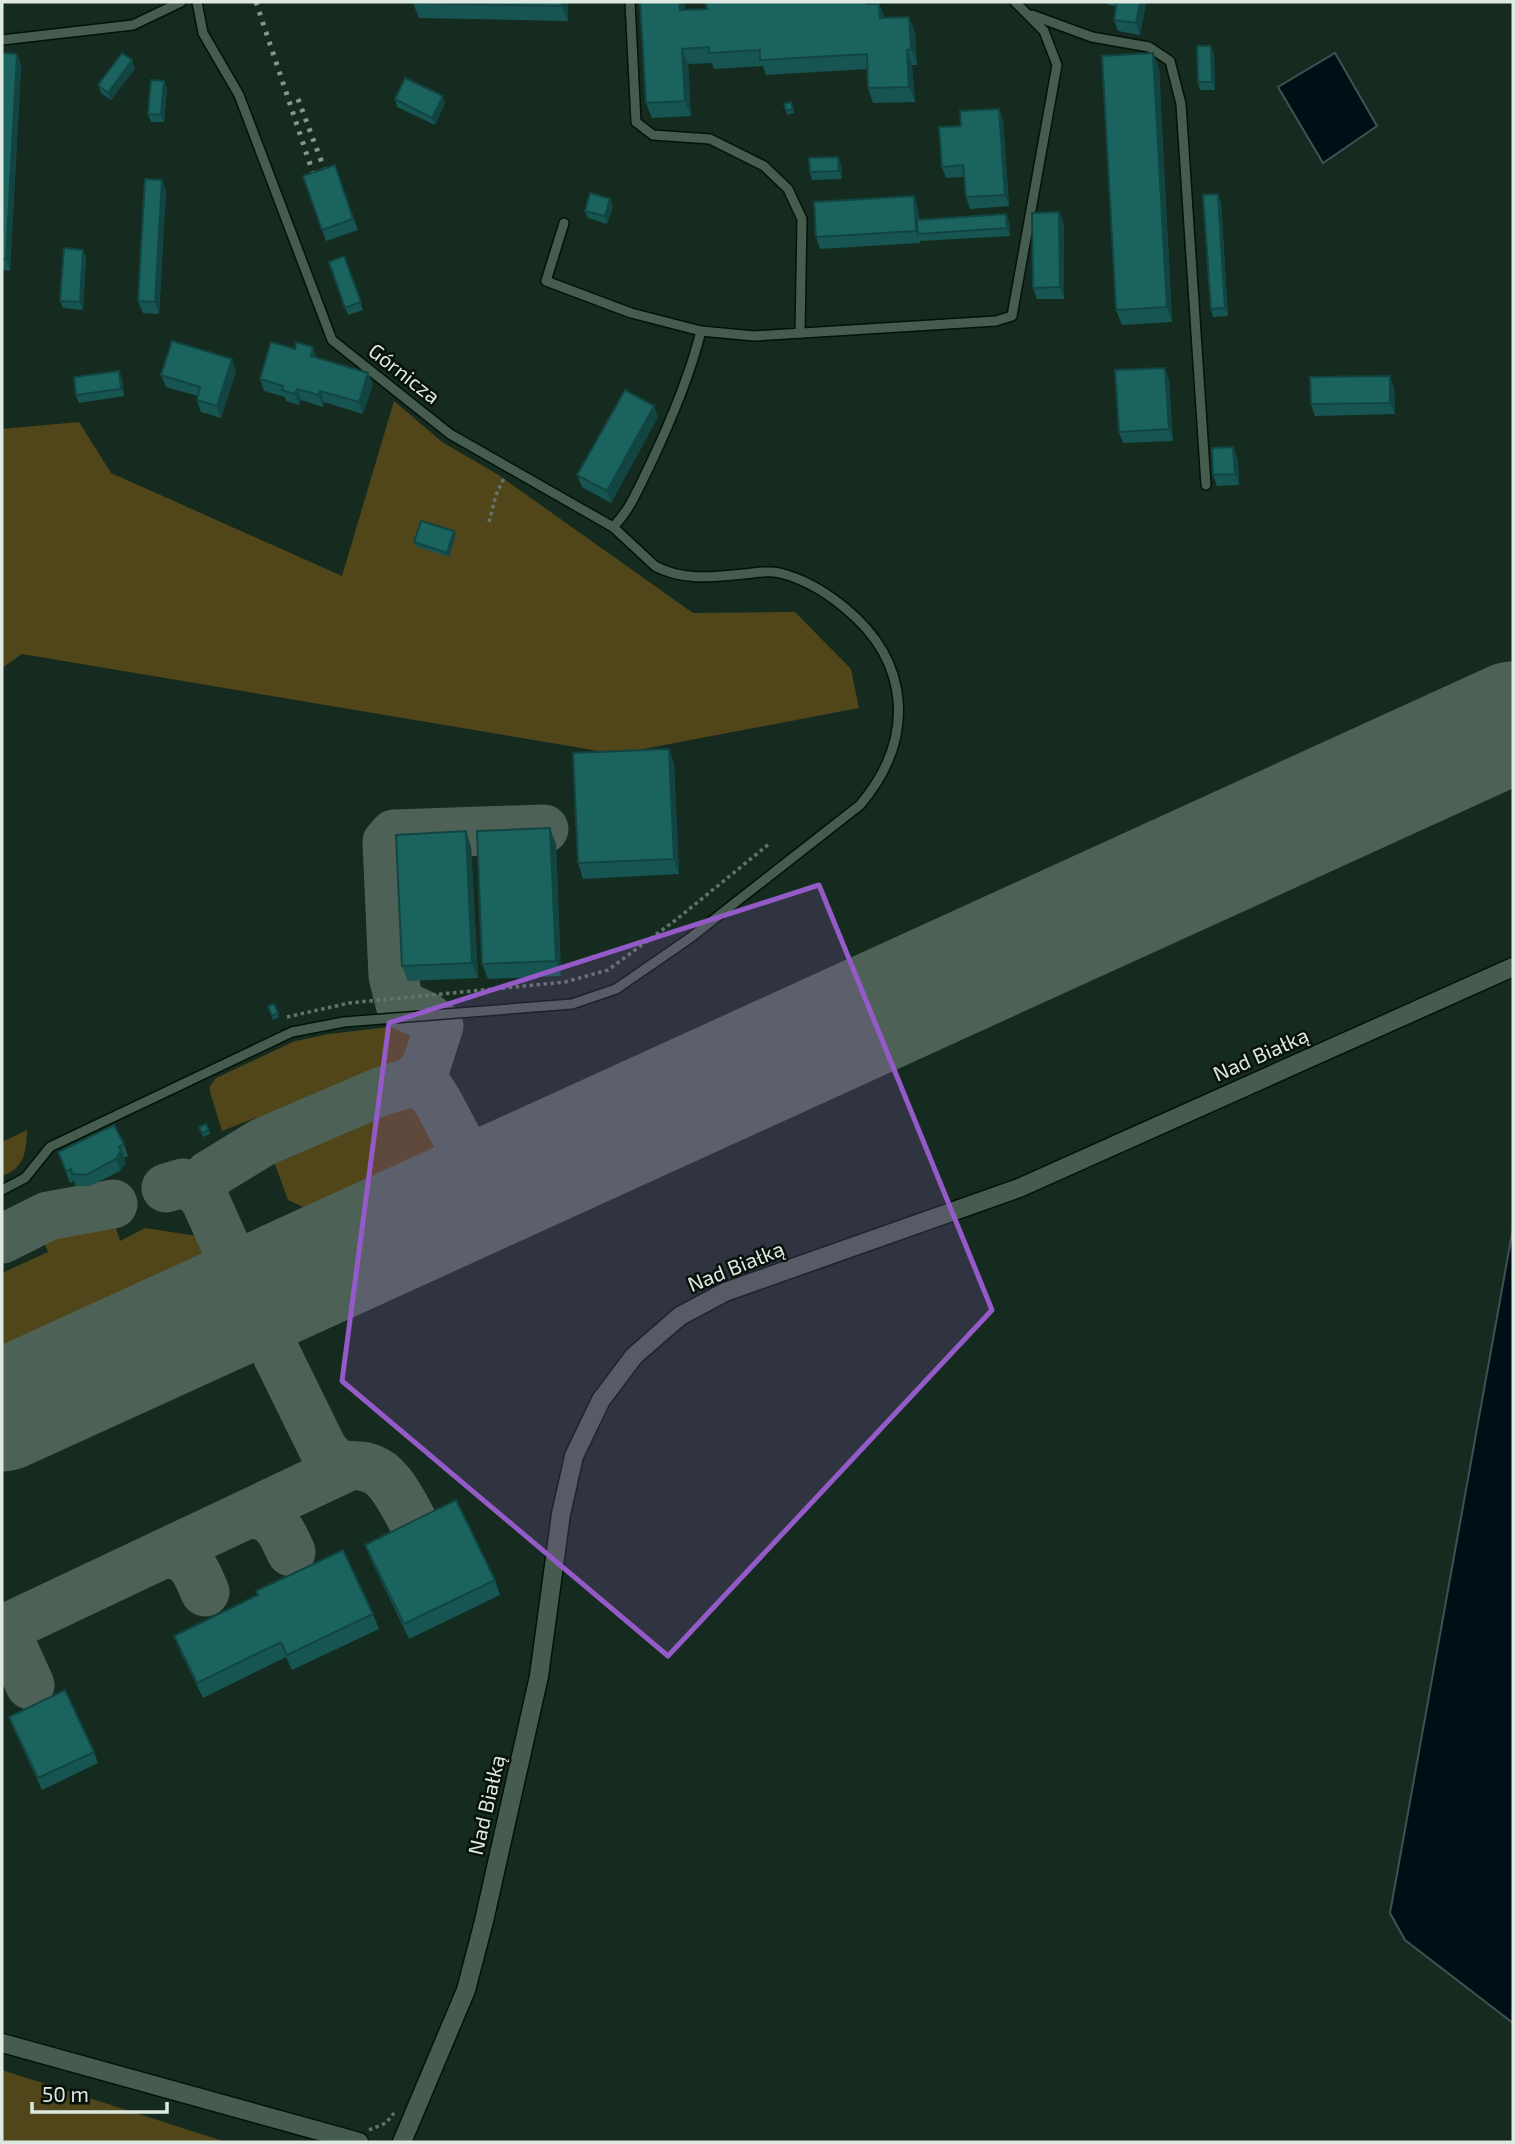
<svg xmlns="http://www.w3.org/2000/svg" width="1515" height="2144" font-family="'Exo 2',sans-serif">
<rect width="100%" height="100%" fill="#162b1f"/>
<g fill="#51451a">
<path d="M394 401 442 442 497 474 693 613 795 612 851 669 859 708 617 754 22 654 2 668V429L79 422 111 473 342 576Z"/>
<path d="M422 1023 424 1047 413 1063 384 1081 260 1136 255 1118 222 1131 210 1092V1086L216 1078 295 1041 329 1034Z"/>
<path d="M403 1093 415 1095 444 1149 312 1211 288 1200 270 1151Z"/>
<path d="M27 1130C26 1153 25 1167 2 1176V1142Z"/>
<path d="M72 1227 116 1228 120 1241 145 1228 204 1237 212 1245 209 1254 202 1261 2 1354V1273L48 1252 43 1240Z"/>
<path d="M2 2070 226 2142H2Z"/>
</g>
<g fill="#000f16" stroke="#425053" stroke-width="2">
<path d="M1335 53 1377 126 1323 163 1278 87Z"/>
<path d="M1513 1228V2023L1405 1940 1390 1913Z"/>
</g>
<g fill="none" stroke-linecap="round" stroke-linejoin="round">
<g stroke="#4e6156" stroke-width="49">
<path d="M412 1082 425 1069 439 1026 426 1016 400 1004 393 976 387 842 394 834 544 829"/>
<path d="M166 1188 183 1183 199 1192 205 1200 249 1298 323 1449C344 1476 353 1458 376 1471 394 1480 410 1517 420 1535"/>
<path d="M205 1200 203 1188 209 1175 263 1142 382 1091 412 1082 431 1091 438 1102 484 1189"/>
<path d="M2 1239 48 1216 113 1204"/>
<path d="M251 1513C277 1518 280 1529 291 1552"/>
<path d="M165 1553C192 1557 195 1569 205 1592"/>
<path d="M2 1630 347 1467"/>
<path d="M2 1641 15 1652 30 1685"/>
</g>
<path stroke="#4e6156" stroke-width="121" d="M2 1411 1513 722"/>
<defs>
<g id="lane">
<path d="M630 2 636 122 653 135 710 139 764 166 788 189 802 219 800 333"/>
<path d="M1032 15 1092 37 1149 47 1170 61 1181 104 1206 485"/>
<path d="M2 40 133 25 181 2"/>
<path d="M564 223 546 281 631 313 701 331 754 336 996 321 1012 316 1057 65 1044 31 1015 2"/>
<path d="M613 527C630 510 638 489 649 467 670 423 689 379 701 331"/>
<path d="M2 1190 25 1178 50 1147 292 1032 344 1022 572 1004 616 989 690 938 860 805C915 740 912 663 845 608 827 593 804 579 780 573 767 570 756 573 743 574 713 577 682 581 655 566L613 527 450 434 332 340 239 95 203 33 197 2"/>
</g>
<g id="street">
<path d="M2 2043 359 2142"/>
<path d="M402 2142 466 1990 484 1921 539 1676 561 1514 574 1456 601 1400 634 1356 680 1316 725 1292 1019 1188 1513 967"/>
</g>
</defs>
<use href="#lane" stroke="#021309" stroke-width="12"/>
<use href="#street" stroke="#021309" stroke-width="21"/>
<g stroke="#627469" stroke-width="3.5" stroke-dasharray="3.5 3.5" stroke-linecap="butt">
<path d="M489 522 496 495 504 478"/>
<path d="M287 1017 349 1003 565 982 608 970 677 919 769 844"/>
<path d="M369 2130 386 2123 394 2113"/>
</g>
<use href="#lane" stroke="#465c4e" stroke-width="9"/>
<use href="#street" stroke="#465c4e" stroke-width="18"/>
<g stroke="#87978d" stroke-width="5" stroke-dasharray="3.5 7" stroke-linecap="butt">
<path d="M256 2 319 191"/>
<path d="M298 99 331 187"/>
</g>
</g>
<g fill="#165552">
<path d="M568 2V21L419 18 413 3Z"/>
<path d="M640 2H684L685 10 706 9 704 2H870L871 4H879L885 18 909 17 915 33 917 65H912L915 102 873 103 868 88 867 69 766 75 763 66 714 69 712 63 688 64 691 116 652 118 646 103Z"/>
<path d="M1107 2H1146L1140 35 1118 31 1114 20 1116 6 1108 5Z"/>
<path d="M2 53 17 54 21 66 10 271 2 270Z"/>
<path d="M1214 54 1215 90H1200L1198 82Z"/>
<path d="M135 68 111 100 101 93 98 85Z"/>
<path d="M1159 68 1172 322 1122 325 1116 310Z"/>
<path d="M164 81 167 88 164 122H151L148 114Z"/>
<path d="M395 99 445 103 435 125 397 107Z"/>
<path d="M791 102 794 113 787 115 786 111Z"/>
<path d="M1003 120 1009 206 970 209 966 197 964 177 946 178 942 167Z"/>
<path d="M841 164 842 179 812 180 810 172Z"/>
<path d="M335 165 358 230 326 241 303 176Z"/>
<path d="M162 180 166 191 159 314 143 313 138 301Z"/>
<path d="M1218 194 1221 202 1228 316 1213 317 1211 309Z"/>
<path d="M613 206 607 224 588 218 585 211Z"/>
<path d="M918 208 919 219 1006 214 1009 221 1010 236 920 241V239V243L820 249 816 237Z"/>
<path d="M1064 224V299H1037L1033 288Z"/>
<path d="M83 250 86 257 83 310 63 308 60 301Z"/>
<path d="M344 256 363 310 348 315 329 262Z"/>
<path d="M317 357 368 373 373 384 363 414 324 402 323 407 301 400 299 405 286 401 285 397 264 391 260 379Z"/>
<path d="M119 371 122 379 124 396 79 403 76 395Z"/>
<path d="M236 371 221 418 201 412 197 400 198 396 166 387 161 375Z"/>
<path d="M1169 379 1173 441 1123 443 1119 432Z"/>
<path d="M1394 387 1395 414 1315 416 1311 404Z"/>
<path d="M658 417 611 503 582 487 577 475Z"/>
<path d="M1238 459 1239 485 1217 486 1213 475Z"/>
<path d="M454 531 456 534 449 557 415 546 414 542Z"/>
<path d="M669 749 674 764 679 874 583 879 578 863Z"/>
<path d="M556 844 561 976 488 979 482 964Z"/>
<path d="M471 846 478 978 408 981 402 966Z"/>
<path d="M274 1004 279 1017 273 1020 268 1006Z"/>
<path d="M206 1124 210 1134 203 1137 199 1127Z"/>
<path d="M124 1144 128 1156 124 1158 126 1163 120 1171 90 1186H76L74 1181 70 1183 58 1152Z"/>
<path d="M365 1545 495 1580 500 1595 409 1639 371 1560Z"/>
<path d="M373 1614 379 1629 292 1670 286 1657 203 1698 180 1651 174 1636Z"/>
<path d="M9 1717 94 1752 98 1763 42 1790 13 1728Z"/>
</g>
<g fill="#124542">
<path d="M562 2H568V21L562 6Z"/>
<path d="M679 2H684L685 25 680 10Z"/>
<path d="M1140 2H1146L1140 35 1136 23Z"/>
<path d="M879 4 885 19 880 18Z"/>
<path d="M909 17 915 33 917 65 911 49Z"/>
<path d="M1211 46 1214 54 1215 90 1212 82Z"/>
<path d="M682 49 688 64 691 116 685 101Z"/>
<path d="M907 50 912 65 915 102 909 87Z"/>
<path d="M1153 53 1159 68 1172 322 1167 307Z"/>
<path d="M17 54 21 66 10 271 6 259Z"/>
<path d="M132 60 135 68 111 100 108 93Z"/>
<path d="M164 81 167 88 164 122 161 115Z"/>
<path d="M443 96 445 103 435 125 432 118Z"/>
<path d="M999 109 1003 120 1009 206 1005 195Z"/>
<path d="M838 157 841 164 842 179 839 171Z"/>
<path d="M162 180 166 191 159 314 155 302Z"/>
<path d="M1218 194 1221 202 1228 316 1225 308Z"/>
<path d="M914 196 918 208 919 234H918L920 243 916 231Z"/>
<path d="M610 199 613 206 607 224 605 216Z"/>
<path d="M1059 212 1064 224V299L1060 287Z"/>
<path d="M1006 214 1009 221 1010 236 1007 228Z"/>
<path d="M83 250 86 257 83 310 80 302Z"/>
<path d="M313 347 317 359 311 356Z"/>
<path d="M232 359 236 371 221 418 217 406Z"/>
<path d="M1165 368 1169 379 1173 441 1169 429Z"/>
<path d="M119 371 122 379 124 396 121 389Z"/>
<path d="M368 373 373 384 363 414 359 402Z"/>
<path d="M1390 376 1394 387 1395 414 1390 403Z"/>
<path d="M297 389 301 400 299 405 295 394Z"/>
<path d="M320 391 324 402 323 407 319 395Z"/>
<path d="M654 406 658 417 611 503 607 491Z"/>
<path d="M1233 447 1238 459 1239 485 1235 474Z"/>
<path d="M454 531 456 534 449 557 447 553Z"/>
<path d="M669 749 674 764 679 874 674 859Z"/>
<path d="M550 828 556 844 561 976 556 961Z"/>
<path d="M466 831 471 846 478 978 472 963Z"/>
<path d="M121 1151 126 1163 120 1171 116 1159Z"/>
</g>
<g fill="#1a635f" stroke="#124542" stroke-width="2">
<path d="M413 2H562V6L413 3Z"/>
<path d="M640 2H679L680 10 707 9 706 2H866V4H879L880 18 909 17 911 49 907 50 909 87 868 88 867 54 760 60V50L709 53V47L682 49 685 101 646 103Z"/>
<path d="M1117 2H1140L1136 23 1114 20Z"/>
<path d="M1197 46H1211L1212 82H1198Z"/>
<path d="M2 53 17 54 6 259H2Z"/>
<path d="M122 53 132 60 108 93 98 85Z"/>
<path d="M1153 53 1167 307 1116 310 1102 56Z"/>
<path d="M405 78 443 96 432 118 395 99Z"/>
<path d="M151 80 164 81 161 115 148 114Z"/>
<path d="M791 102 793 109 786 111 784 104Z"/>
<path d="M999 109 1005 195 966 197 963 165 942 167 939 127 961 126 960 111Z"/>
<path d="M838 157 839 171 810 172 809 158Z"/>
<path d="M335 165 353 219 322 230 303 176Z"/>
<path d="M145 179 162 180 155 302 138 301Z"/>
<path d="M590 193 610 199 605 216 585 211Z"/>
<path d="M1218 194 1225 308 1211 309 1203 195Z"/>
<path d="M914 196 916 231 816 237 814 202Z"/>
<path d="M1059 212 1060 287 1033 288 1032 213Z"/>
<path d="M1006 214 1007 228 918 234 917 220Z"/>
<path d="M64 248 83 250 80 302 60 301Z"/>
<path d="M344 256 361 302 345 308 329 262Z"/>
<path d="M172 341 232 359 217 406 197 400 200 387 161 375Z"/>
<path d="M271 342 295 349 296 342 313 347 311 356 368 373 359 402 320 391 319 395 297 389 295 394 282 390 283 386 260 379Z"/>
<path d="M1165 368 1169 429 1119 432 1115 370Z"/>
<path d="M119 371 121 389 76 395 74 377Z"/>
<path d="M1390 376V403L1311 404 1310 377Z"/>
<path d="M625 390 654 406 607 491 577 475Z"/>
<path d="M1233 447 1235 474 1213 475 1212 448Z"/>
<path d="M421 521 454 531 447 553 414 542Z"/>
<path d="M669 749 674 859 578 863 573 753Z"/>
<path d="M550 828 556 961 482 964 477 831Z"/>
<path d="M466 831 472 963 402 966 396 835Z"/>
<path d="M274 1004 278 1013 272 1016 268 1006Z"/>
<path d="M206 1124 209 1130 202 1133 199 1127Z"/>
<path d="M114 1125 124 1144 119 1147 121 1151 116 1159 86 1175 72 1174 71 1169 66 1171 58 1152Z"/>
<path d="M456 1500 495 1580 404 1624 365 1545Z"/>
<path d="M343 1550 373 1614 287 1655 281 1642 197 1683 174 1636 258 1595 256 1591Z"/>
<path d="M65 1690 94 1752 38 1778 9 1717Z"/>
</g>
<path fill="#945bc8" fill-opacity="0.2" stroke="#945bc8" stroke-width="5" stroke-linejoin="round" d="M819 885 992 1310 668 1656 342 1381 389 1023Z"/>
<g text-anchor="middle" stroke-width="5" stroke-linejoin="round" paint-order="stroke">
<g font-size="21" fill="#dde9e1" stroke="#08110c">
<text transform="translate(404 374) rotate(38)" y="7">Górnicza</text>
<text transform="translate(1261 1055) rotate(-24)" y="7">Nad Białką</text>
<text transform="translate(736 1267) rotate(-22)" y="7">Nad Białką</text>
<text transform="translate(487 1805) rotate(-77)" y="7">Nad Białką</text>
</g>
</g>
<rect width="1515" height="2144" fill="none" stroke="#dde9e1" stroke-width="7"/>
<path d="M32 2102v10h135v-10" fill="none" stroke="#dde9e1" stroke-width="3.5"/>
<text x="42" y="2102" font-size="21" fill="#dde9e1" stroke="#08110c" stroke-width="5" paint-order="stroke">50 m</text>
</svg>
